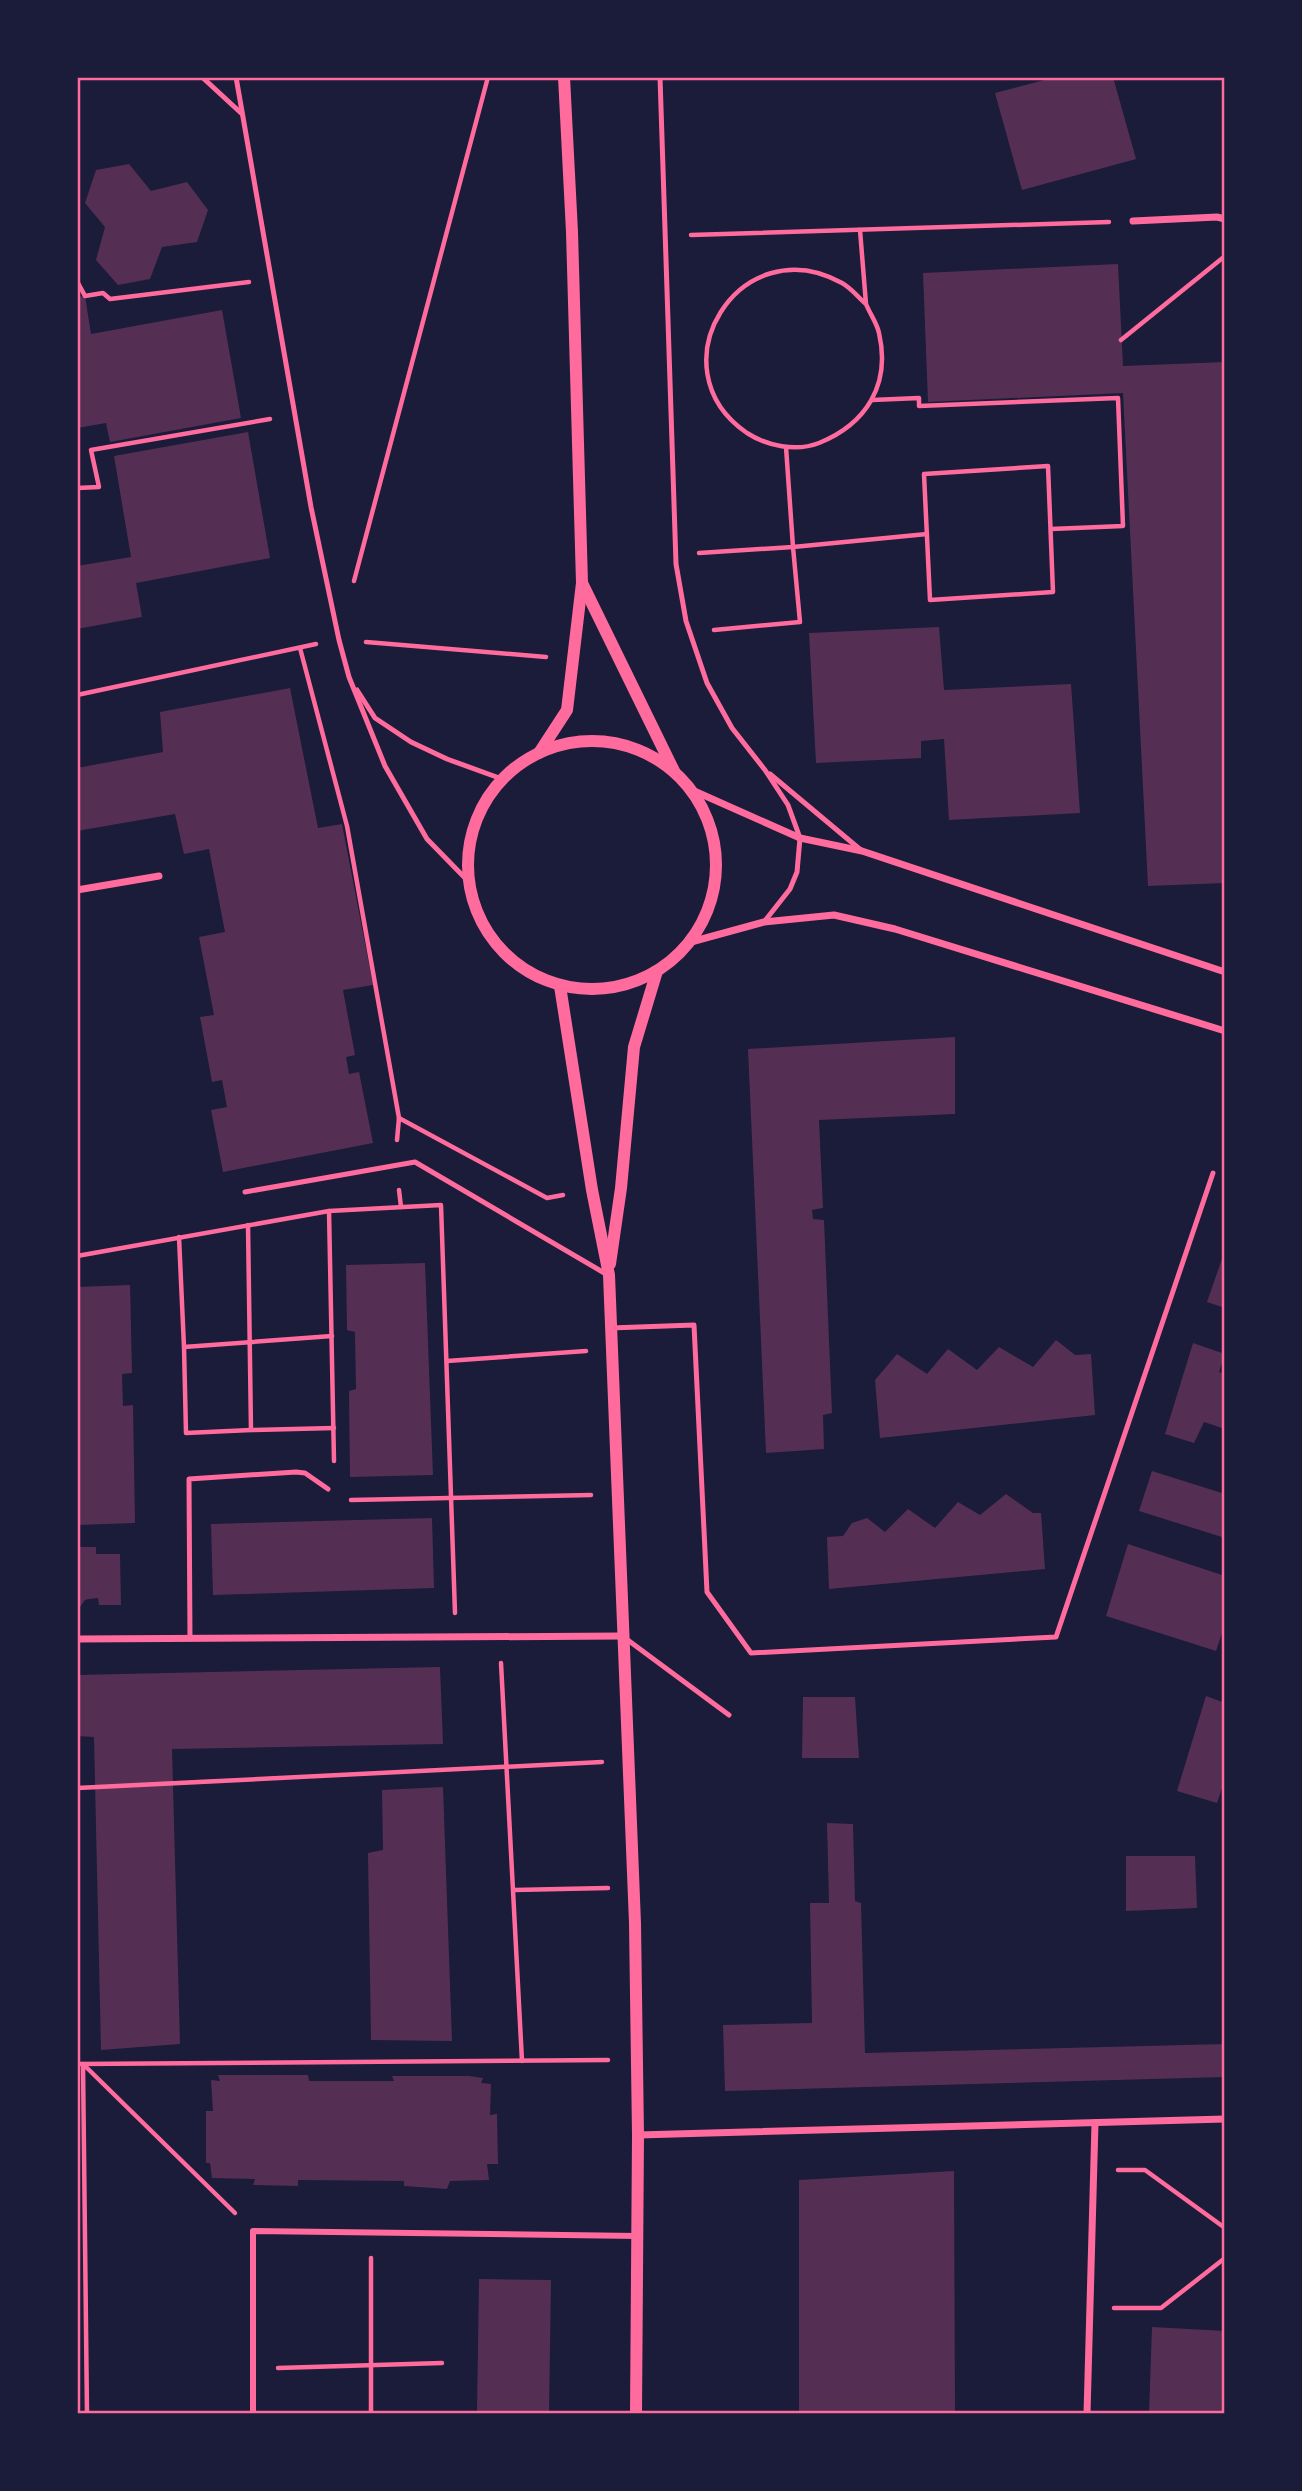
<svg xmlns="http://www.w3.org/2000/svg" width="1302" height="2491" font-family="'PT Sans Narrow',sans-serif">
<rect width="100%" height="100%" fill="#1b1b3a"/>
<g fill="#542f53">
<path d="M1056 77H1113L1136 159 1022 190 995 93Z"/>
<path d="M129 164 151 191 187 182 208 210 197 242 162 247 150 279 118 285 96 260 105 227 85 203 96 170Z"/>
<path d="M1118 264 1123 366 1225 362V883L1148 886 1123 393 928 402 923 273Z"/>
<path d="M85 296 91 334 222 310 241 418 110 442 106 423 77 428V297Z"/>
<path d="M248 432 270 558 136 583 142 617 77 629V566L131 557 114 456Z"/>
<path d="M939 627 944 690 1071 684 1080 813 949 820 944 739 921 741V758L816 763 809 633Z"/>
<path d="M290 688 318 828 342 824 373 985 343 990 355 1055 346 1057 349 1074 359 1072 373 1143 223 1172 211 1110 227 1107 222 1080 212 1082 200 1017 214 1015 199 937 225 932 209 849 184 854 175 814 77 831V768L163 752 160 712Z"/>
<path d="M955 1037V1114L819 1120 823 1208 812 1210 813 1219 824 1220 832 1413 823 1415 824 1449 766 1453 748 1049Z"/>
<path d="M1225 1250V1308L1207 1302Z"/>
<path d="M425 1263 433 1475 350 1477 349 1391 356 1389 355 1332 347 1330 346 1265Z"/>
<path d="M130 1285 132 1373 122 1374 123 1406 133 1405 135 1523 77 1525V1287Z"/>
<path d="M1056 1340 1075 1355 1091 1354 1095 1415 880 1438 875 1380 897 1354 927 1374 948 1349 977 1370 999 1347 1033 1367Z"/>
<path d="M1193 1343 1225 1354 1219 1372 1225 1374V1429L1204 1422 1194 1443 1165 1434Z"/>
<path d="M1152 1471 1225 1494V1538L1139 1511Z"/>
<path d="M1006 1494 1033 1513H1041L1045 1569 829 1589 827 1537 843 1536 852 1523 867 1518 885 1532 908 1509 935 1528 958 1502 980 1515Z"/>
<path d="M432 1518 434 1588 213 1595 211 1524Z"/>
<path d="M1128 1544 1225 1576V1624L1216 1651 1106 1616Z"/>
<path d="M77 1547H96V1554H120L121 1605H99L98 1598 89 1599 85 1600 77 1611Z"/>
<path d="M440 1667 443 1744 172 1749 180 2044 101 2050 94 1737 77 1736V1675Z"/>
<path d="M1206 1696 1225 1703V1779L1217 1803 1177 1791Z"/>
<path d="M803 1697H855L859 1758H802Z"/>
<path d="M443 1787 452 2041 371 2040 368 1853 383 1850 382 1790Z"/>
<path d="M827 1823 853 1824 855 1901 861 1903 865 2053 1225 2044V2077L725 2091 723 2025 812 2023 810 1903H829Z"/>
<path d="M1126 1856H1195L1197 1908 1126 1911Z"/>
<path d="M218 2075H308L309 2081H394L392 2076H469L483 2078 481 2083 491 2084 490 2115 497 2114 498 2164H487L489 2180 450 2181 447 2189 404 2186V2181L298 2180V2186L253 2185 255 2179 212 2178 210 2163H206V2111H213L211 2080 220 2081Z"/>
<path d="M954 2171 955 2414H799V2180Z"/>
<path d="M479 2279 551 2280 549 2414H477Z"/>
<path d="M1152 2327 1225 2331V2414H1149Z"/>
</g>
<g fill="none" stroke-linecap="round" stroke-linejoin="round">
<g stroke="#ff6b9d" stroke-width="4.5">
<path d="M860 230 866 304C858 297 851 288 842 283 740 226 652 368 747 433 767 446 796 452 819 443 866 424 891 385 879 333 877 323 870 314 866 304"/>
<path d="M691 235 1109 222"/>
<path d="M77 281 85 296 103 293 110 299 249 282"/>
<path d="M1121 340 1225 256"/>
<path d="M872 400 919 398V406L1118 398 1123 526 1051 529"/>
<path d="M1048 466 1053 592 930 600 924 474Z"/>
<path d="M77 488 99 487 91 450 270 419"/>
<path d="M699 553 793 547 786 447"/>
<path d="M354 581 488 77"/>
<path d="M714 630 800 622 793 547 927 534"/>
<path d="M366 642 546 657"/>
<path d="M300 648 347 826 399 1118 397 1140"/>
<path d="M77 695 316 644"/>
<path d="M399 1118 547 1198 563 1195"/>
<path d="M399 1190 401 1207"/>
<path d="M329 1211 334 1461"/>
<path d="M248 1225 251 1430 334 1428"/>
<path d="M179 1237 184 1347 332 1336"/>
<path d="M77 1256 329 1211 441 1205 455 1613"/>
<path d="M184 1347 186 1433 251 1430"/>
<path d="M447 1361 586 1351"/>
<path d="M351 1500 591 1495"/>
<path d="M501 1663 522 2061"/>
<path d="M77 1788 602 1762"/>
<path d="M514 1890 608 1888"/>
<path d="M77 2064 608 2060"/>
<path d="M83 2064 87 2414"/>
<path d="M84 2065 235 2213"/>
<path d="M1118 2170H1145L1225 2228"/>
<path d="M1114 2308H1161L1225 2258"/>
<path d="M278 2368 442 2363"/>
<path d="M371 2414V2258"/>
</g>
<g stroke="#ff6b9d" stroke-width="5">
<path d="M202 77 241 113"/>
<path d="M236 77 311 507 339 640 349 677 385 766 427 839 468 881"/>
<path d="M660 77 676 564 686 621 707 683 732 728 765 770 788 805 800 838 797 872 790 889 764 922"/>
<path d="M357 690 375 718 411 742 447 759 502 779"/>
<path d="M770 774 862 851"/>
<path d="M245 1192 415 1162 606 1274"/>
<path d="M610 1328 694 1325 707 1592 751 1653 1056 1637 1213 1173"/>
<path d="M625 1638 729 1715"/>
<path d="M190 1639 189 1479 296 1472 305 1473 328 1489"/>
</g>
<path stroke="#ff6b9d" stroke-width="6" d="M253 2414V2231L638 2236"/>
<g stroke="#ff6b9d" stroke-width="7">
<path d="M1133 221 1217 217 1225 219"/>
<path d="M692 790 800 838 862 851 1225 972"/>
<path d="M77 890 159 876"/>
<path d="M691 942 764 922 834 915 895 929 1225 1031"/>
<path d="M77 1639 622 1636"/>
<path d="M638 2135 1225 2119"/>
<path d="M1087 2414 1095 2123"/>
</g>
<g stroke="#ff6b9d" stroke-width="12">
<path d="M582 583 674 771"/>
<circle cx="592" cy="865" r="124"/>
<path d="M539 753 567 710 582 583 572 232 564 77"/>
<path d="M560 986 592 1190 609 1275 635 1923 638 2135 636 2414"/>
<path d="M610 1264 621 1188 634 1047 657 971"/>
</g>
</g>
<rect width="1302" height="2491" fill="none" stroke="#1b1b3a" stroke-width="158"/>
<rect x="79" y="79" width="1144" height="2333" fill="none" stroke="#ff6b9d" stroke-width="2.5"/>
</svg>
